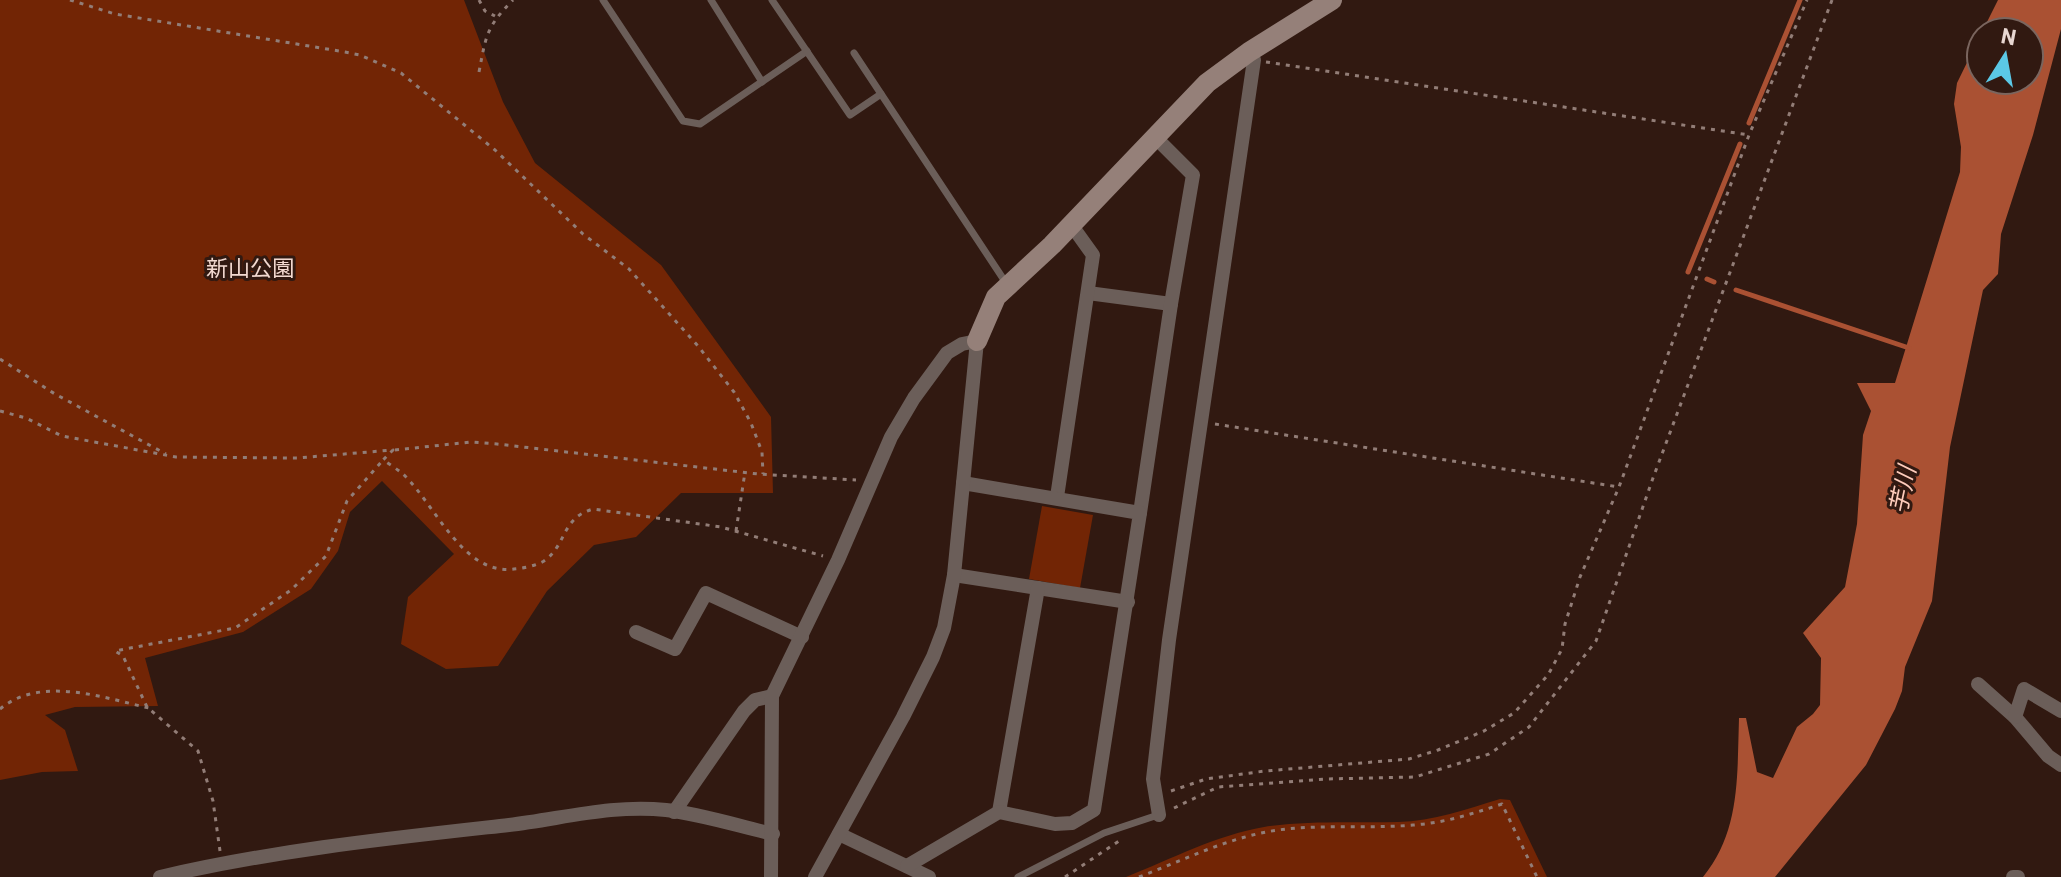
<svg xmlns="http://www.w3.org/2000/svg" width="2061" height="877" font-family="Barlow,'Noto Sans JP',sans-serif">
<rect width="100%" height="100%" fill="#311911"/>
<g fill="#722505">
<path d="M0 0H464L503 102 535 163 661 265 771 417 773 493H681L636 537 594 545 547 591 498 666 446 669 401 644 408 597 454 554 382 481 350 512 338 551 311 589 243 632 145 658 158 706 75 707 45 715 65 730 78 771 42 772 0 780Z"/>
<path d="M1042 506 1093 515 1080 588 1029 579Z"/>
<path d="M1500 799 1510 800 1547 877H1126C1171 859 1217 835 1264 827 1309 820 1353 823 1398 822 1433 821 1467 809 1500 799Z"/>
</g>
<path fill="#aa5133" d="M1998 0H2061V29L2033 135 2001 234 1998 274 1983 290 1950 447 1932 601 1905 667 1902 691 1895 709 1866 765 1775 877H1703C1741 831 1737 774 1739 718H1746L1757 772 1773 778 1797 727 1813 714 1820 705 1821 658 1803 633 1845 587 1857 524 1863 435 1871 411 1857 383H1895L1960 172 1961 147 1954 104 1957 83 1981 34V80H2029V32H1982Z"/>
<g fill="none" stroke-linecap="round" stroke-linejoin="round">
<g stroke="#aa5133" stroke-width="5">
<path d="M1749 123 1800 0"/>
<path d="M1688 272 1740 144"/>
<path d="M1707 279 1714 282"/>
<path d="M1736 290 1909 348"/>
</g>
<g stroke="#927d77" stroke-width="3" stroke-dasharray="4 6" stroke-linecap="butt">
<path d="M70 0 115 14 345 52 360 55 401 73 495 150 583 234 629 269 698 346 734 392 751 423 762 452 763 474"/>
<path d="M479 0 485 11 495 16"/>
<path d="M1266 62 1749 135"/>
<path d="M479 72C486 36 486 27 513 0"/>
<path d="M0 359 55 394 166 454"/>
<path d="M0 411 26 418 62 436 176 457 297 458 393 450 383 460C389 464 397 469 403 474 435 504 463 576 514 569 524 568 535 566 544 561 567 545 561 518 593 509L721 527 823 556"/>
<path d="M1215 424 1619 487"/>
<path d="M395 450 471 442 497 444 758 474 856 480"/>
<path d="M736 531 745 472"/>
<path d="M0 709C41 675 104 698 149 708"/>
<path d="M1171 791 1206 779 1265 771 1409 759 1438 750 1484 731 1514 713 1548 675 1562 649 1565 624 1580 577 1619 487 1749 135 1807 0"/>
<path d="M1174 808 1218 787 1326 779 1415 777 1489 754 1529 727 1596 641 1653 478 1832 0"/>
<path d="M220 851 213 801 198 751 147 707 123 656 115 651 235 628 291 590 326 556 347 501 383 460"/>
<path d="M1065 877 1119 841"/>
<path d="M1139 877C1184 860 1229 837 1278 830 1323 824 1367 829 1413 825 1444 823 1472 814 1502 804L1537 877"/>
</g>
<g stroke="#6b5e59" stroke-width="7">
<path d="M603 0 683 121 700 124 807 51"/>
<path d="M711 0 762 82"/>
<path d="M772 0 850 115 881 94"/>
<path d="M854 53 1006 283"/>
<path d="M1018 877 1104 833 1158 815"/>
</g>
<g stroke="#6b5e59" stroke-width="14">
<path d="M1088 293 1171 304"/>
<path d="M1057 497 1093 255 1070 223"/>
<path d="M1140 513 1171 304 1193 175 1154 136"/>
<path d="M954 575 1128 602"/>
<path d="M636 632 675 649 706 593 802 637"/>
<path d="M1978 684 2015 717 2048 756 2061 765"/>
<path d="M2015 717 2024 689 2061 711"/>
<path d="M674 812 744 711 755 700 772 696"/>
<path d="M999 812 1038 588"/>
<path d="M1159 815 1153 779 1169 640 1254 60 1249 52"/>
<path d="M839 834 929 877"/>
<path d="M907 866 999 812 1055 824 1072 823 1094 810 1140 513 963 483"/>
<path d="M160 877C275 850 392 838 509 825 561 819 613 804 666 810 701 814 738 826 773 834"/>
<path d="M771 877 772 696 838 560 891 437 914 398 947 353 962 344 977 341 954 575 944 628 933 657 903 717 815 877"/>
<path d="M2013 877H2018"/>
</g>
<path stroke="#958079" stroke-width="20" d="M977 341 996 297 1052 245 1207 83 1249 52 1332 0"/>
</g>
<g text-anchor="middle" stroke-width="6" stroke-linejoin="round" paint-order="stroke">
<g font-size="22" fill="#f3d9d0" stroke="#311911">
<text x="250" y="276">新山公園</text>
</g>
<g font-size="24" font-style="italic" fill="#feccbb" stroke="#311911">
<text transform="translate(1903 490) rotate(-78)" y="8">芋川</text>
</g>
</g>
<g transform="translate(2005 56) rotate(11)"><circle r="38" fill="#311911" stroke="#7a655e" stroke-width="2"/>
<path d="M0-6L14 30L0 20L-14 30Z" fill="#5bc8e6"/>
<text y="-12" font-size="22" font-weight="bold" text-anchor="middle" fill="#e8d7d2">N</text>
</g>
</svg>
